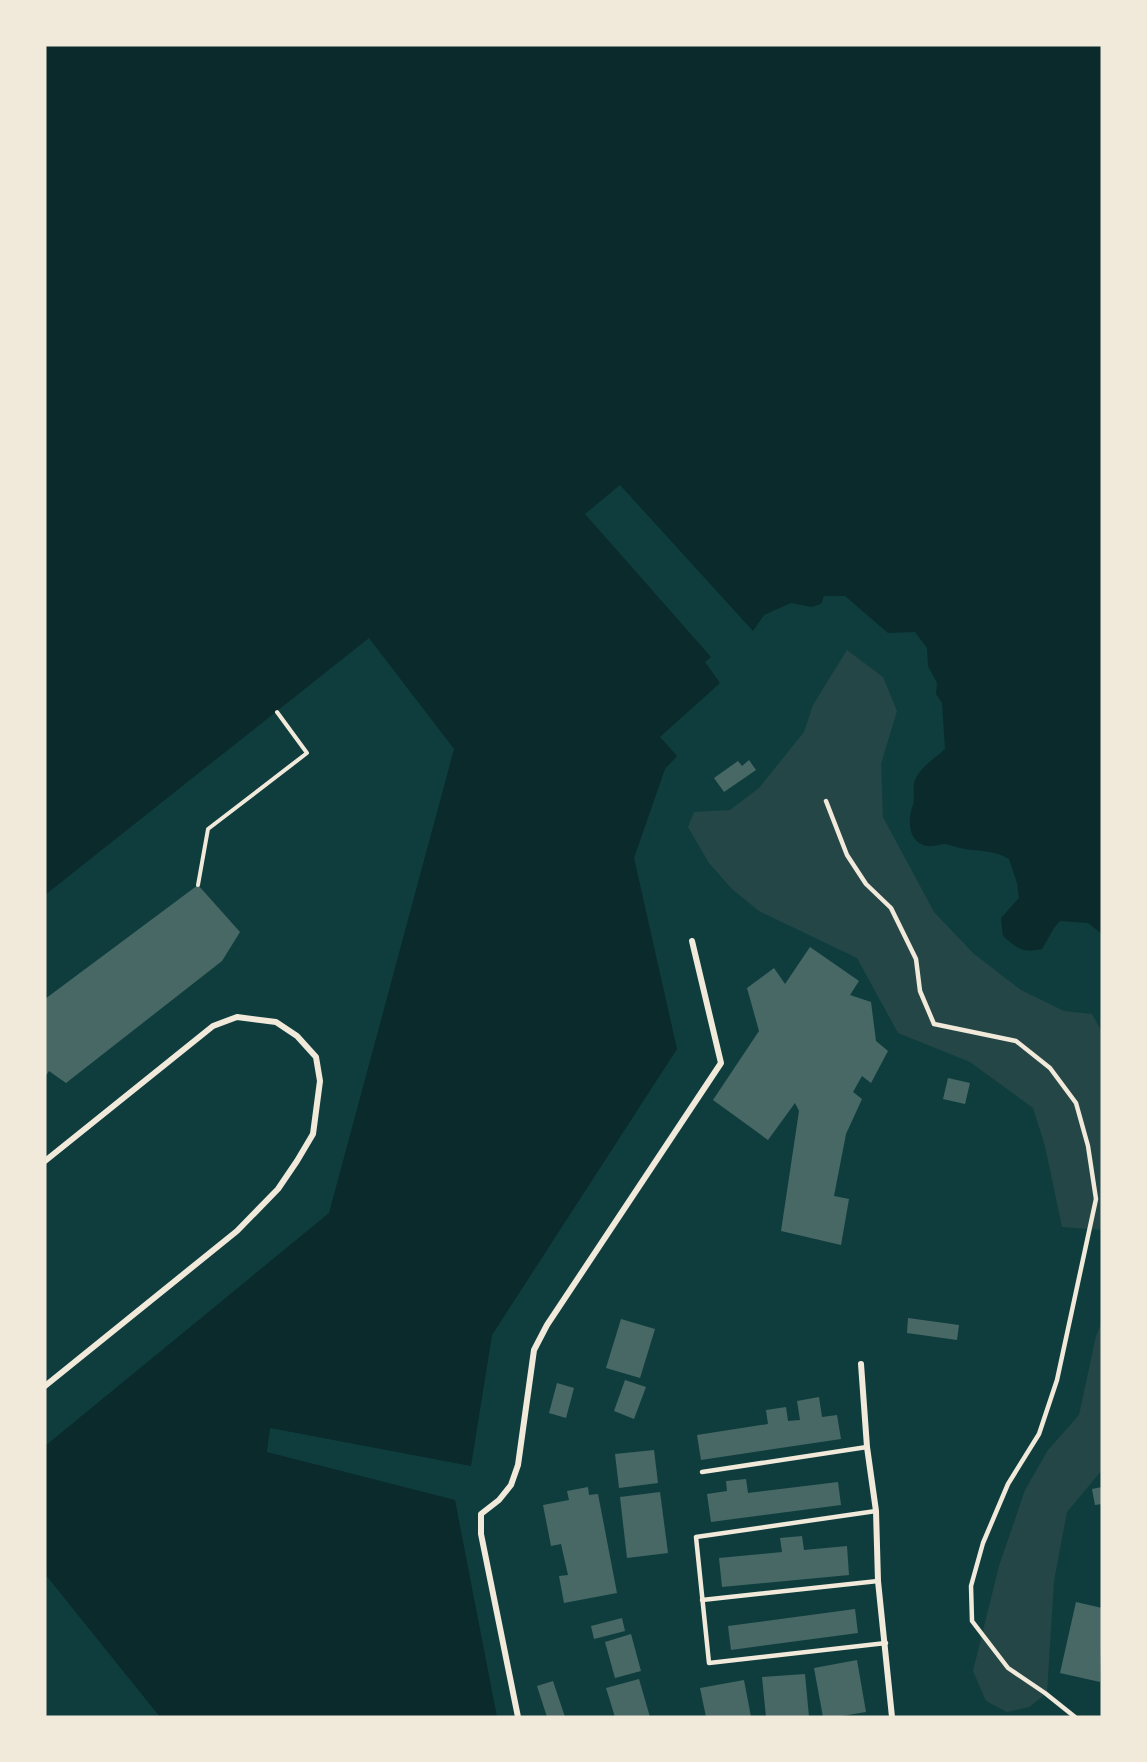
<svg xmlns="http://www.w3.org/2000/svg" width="1147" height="1762" font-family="'Titillium Web',sans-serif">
<rect width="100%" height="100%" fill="#0f3d3e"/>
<g fill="#244646">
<path d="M847 650 883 677 897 711 881 764 883 817 934 912 974 954 1021 990 1064 1011 1092 1014 1102 1032V1230L1062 1227 1045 1146 1033 1108 970 1062 898 1033 857 958 759 911 732 889 709 863 688 827 694 812 730 810 759 788 804 732 813 705Z"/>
<path d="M1102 1322V1470L1067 1512 1054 1581 1047 1693 1029 1707 1007 1712 986 1701 973 1671 999 1566 1025 1490 1048 1450 1079 1415 1096 1336Z"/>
</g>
<path fill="#0a2a2b" d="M45 45H1102V934L1088 923 1060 921 1054 928 1042 949C1022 953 1018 949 1003 936L1001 918 1019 898 1017 883 1009 859C993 849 977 852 960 848 955 847 951 845 946 844 940 844 934 847 928 846 908 843 907 820 913 805 915 799 913 790 914 783 918 768 935 759 945 749L942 703 936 694 937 683 928 666 927 648 915 632 888 633 845 596H824L821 604 811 607 791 603 764 615 753 631 620 485 585 514 711 657 705 662 720 683 660 737 677 756 665 769 634 858 677 1049 492 1335 471 1466 270 1428 267 1452 455 1500 497 1717H160L45 1574V1446L329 1213 454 749 369 638 45 895Z"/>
<g fill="#486865">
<path d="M749 760 756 770 724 792 714 778 738 761 742 766Z"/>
<path d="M198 885 240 932 222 961 66 1083 49 1071 45 1077V999Z"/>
<path d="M810 947 859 981 850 995 871 1002 876 1041 888 1051 871 1083 862 1076 853 1092 862 1099 846 1134 834 1196 849 1199 841 1245 781 1231 799 1111 795 1103 768 1140 713 1100 759 1031 747 988 774 968 785 984Z"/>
<path d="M948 1078 970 1083 965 1104 943 1099Z"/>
<path d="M908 1318 959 1325 957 1340 907 1333Z"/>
<path d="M621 1319 655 1329 640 1378 606 1368Z"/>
<path d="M625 1380 646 1387 634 1419 614 1411Z"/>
<path d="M557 1383 574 1388 566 1418 549 1413Z"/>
<path d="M819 1397 822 1417 837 1415 841 1439 701 1460 697 1435 768 1424 766 1410 786 1407 788 1421 800 1420 797 1401Z"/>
<path d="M654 1450 658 1483 619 1488 615 1454Z"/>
<path d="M746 1479 748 1493 838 1482 841 1505 711 1522 707 1494 727 1491 726 1481Z"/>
<path d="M588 1487 589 1495 598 1494 617 1593 564 1603 559 1576 568 1575 561 1544 551 1546 543 1505 569 1500 567 1491Z"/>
<path d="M1102 1487V1504L1095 1505 1092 1489Z"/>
<path d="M660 1492 668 1553 627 1558 620 1497Z"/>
<path d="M802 1536 804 1550 847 1546 849 1575 722 1587 719 1558 782 1552 780 1538Z"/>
<path d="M1076 1602 1102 1608 1100 1682 1060 1673Z"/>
<path d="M855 1609 858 1633 731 1650 728 1626Z"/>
<path d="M622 1618 625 1631 594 1639 591 1626Z"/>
<path d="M631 1634 641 1671 615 1678 605 1642Z"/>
<path d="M857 1660 866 1712 836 1717H823L814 1668Z"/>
<path d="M805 1674 809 1717H766L762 1677Z"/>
<path d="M639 1679 650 1717H615L606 1688Z"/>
<path d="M744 1680 751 1717H706L700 1688Z"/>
<path d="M553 1681 565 1717H547L537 1686Z"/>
</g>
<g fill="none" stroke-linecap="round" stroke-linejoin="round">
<path stroke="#f1e9da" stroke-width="4" d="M198 885 208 829 307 753 277 712"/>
<g stroke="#f1e9da" stroke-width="4.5">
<path d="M826 801 847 855 866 884 891 908 916 959 920 991 934 1024 1016 1041 1050 1068 1076 1103 1088 1146 1096 1199 1057 1380 1039 1434 1008 1484 983 1543 971 1586 972 1621 1008 1668 1045 1693 1075 1717"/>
<path d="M702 1472 867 1447"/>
<path d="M876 1511 696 1537 709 1663 886 1643"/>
<path d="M702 1600 878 1581"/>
</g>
<g stroke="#f1e9da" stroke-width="6">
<path d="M45 1161 213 1026 237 1017 276 1022 297 1036 316 1057 320 1081 313 1134 297 1161 278 1189 237 1231 45 1386"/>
<path d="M861 1364 867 1447 876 1511 878 1581 892 1717"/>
<path d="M518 1717 481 1534V1514L499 1500 511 1485 518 1465 534 1350 547 1325 721 1063 692 941"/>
</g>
</g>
<rect width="1147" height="1762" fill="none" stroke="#f1e9da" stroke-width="93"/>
</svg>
